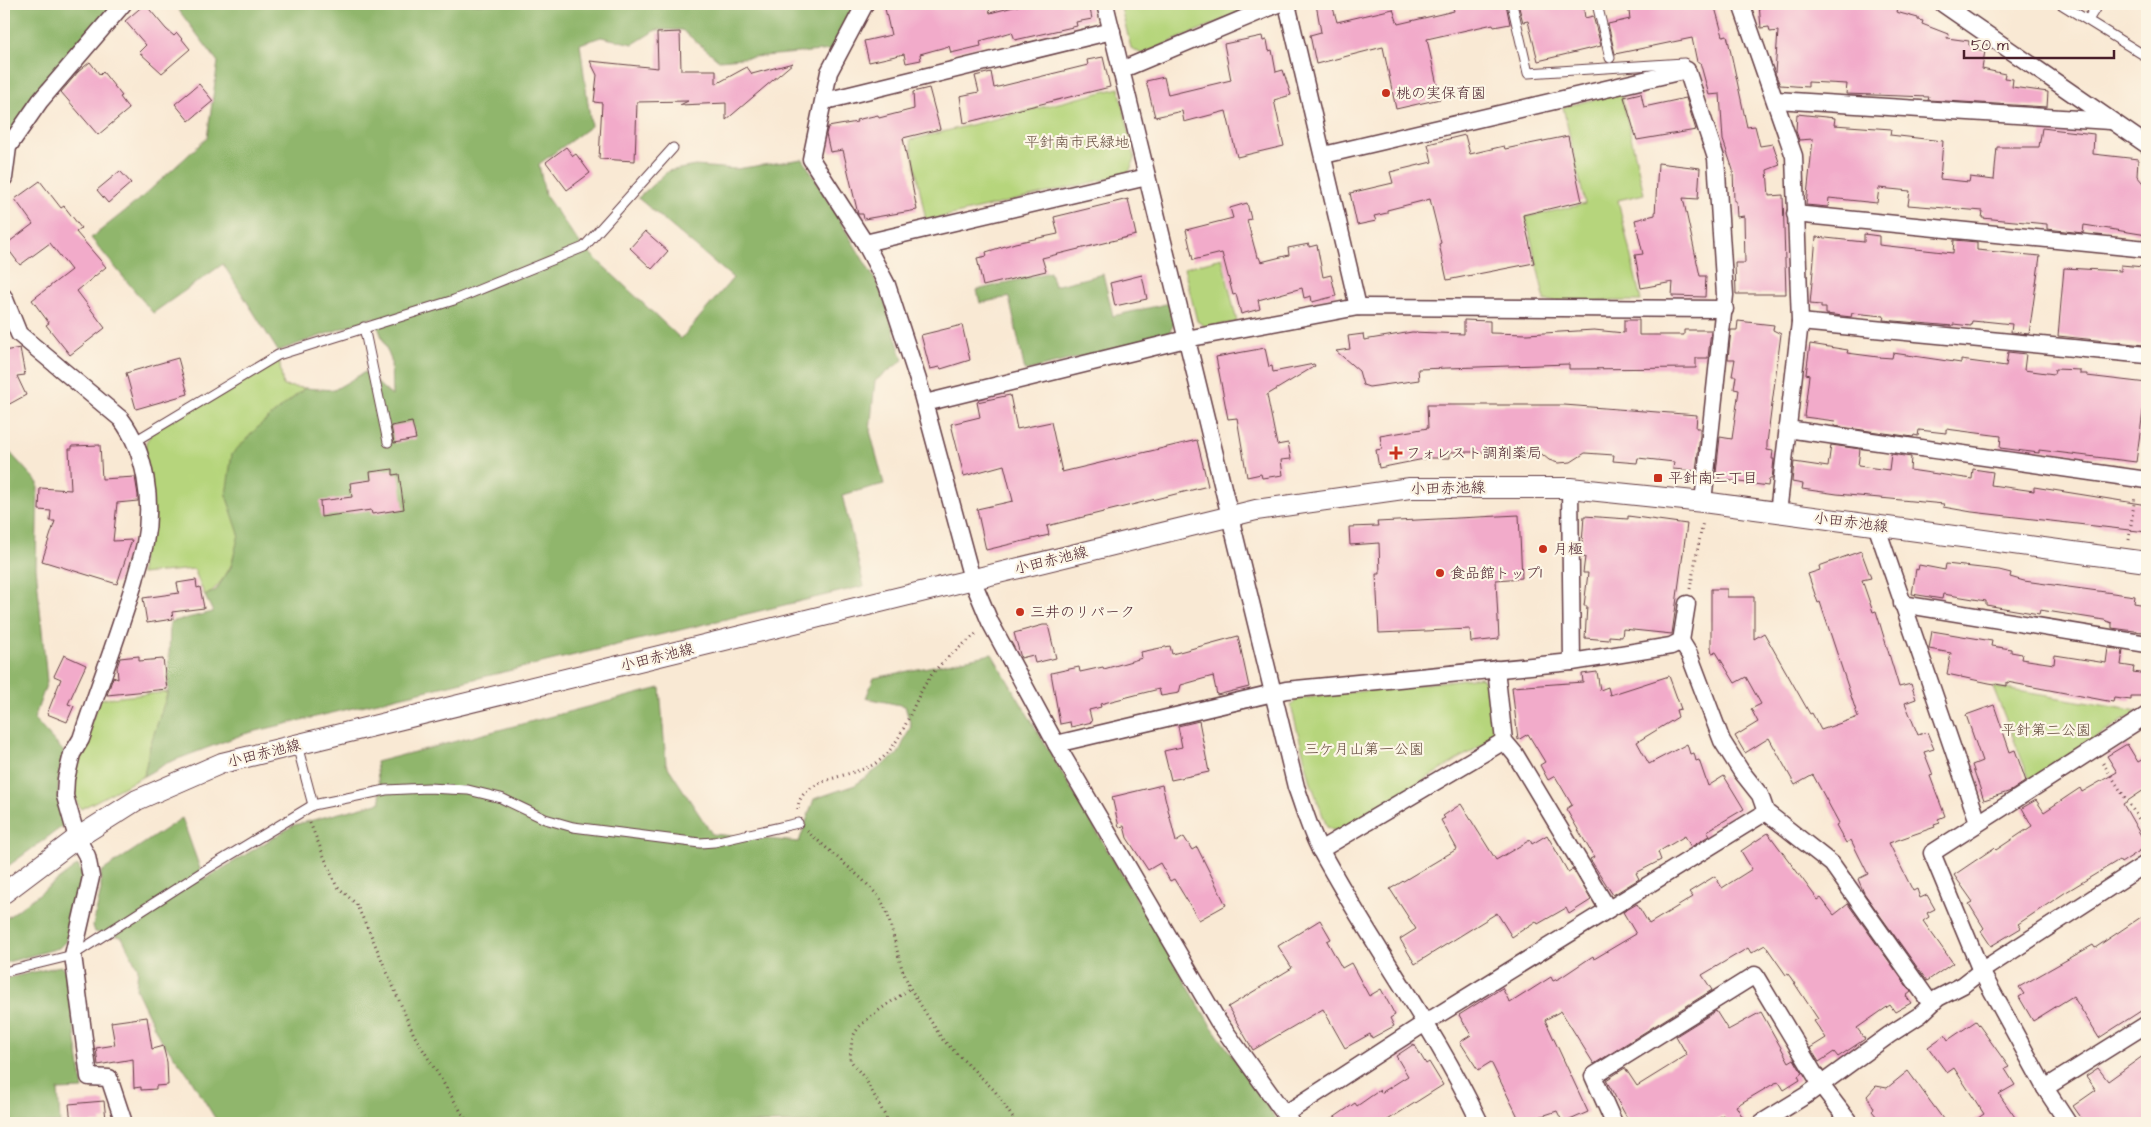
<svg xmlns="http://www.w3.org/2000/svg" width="2151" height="1127" font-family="'Architects Daughter','Klee One',sans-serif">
<rect width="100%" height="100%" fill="#fcf5e5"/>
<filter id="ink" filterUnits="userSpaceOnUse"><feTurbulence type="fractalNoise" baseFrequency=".02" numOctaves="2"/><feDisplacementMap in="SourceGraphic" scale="10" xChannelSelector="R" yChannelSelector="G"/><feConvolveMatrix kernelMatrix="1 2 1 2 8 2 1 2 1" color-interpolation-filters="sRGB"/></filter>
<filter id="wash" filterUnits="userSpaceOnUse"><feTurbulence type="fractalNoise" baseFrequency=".0096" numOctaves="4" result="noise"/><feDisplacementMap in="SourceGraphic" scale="20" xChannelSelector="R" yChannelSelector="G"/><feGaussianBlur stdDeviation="1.12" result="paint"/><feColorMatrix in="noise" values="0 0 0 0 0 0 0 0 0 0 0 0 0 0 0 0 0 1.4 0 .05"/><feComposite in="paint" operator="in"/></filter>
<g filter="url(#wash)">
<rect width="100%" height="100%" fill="#f9e9d4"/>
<g fill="#b6d57c" stroke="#807a54">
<path d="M1120 4H1261L1142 54 1131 48Z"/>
<path d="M1119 88 1135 159 1128 174 926 221 910 140Z"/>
<path d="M1621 93 1644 194 1618 200 1641 301H1545L1526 217 1585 204 1563 107Z"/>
<path d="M1222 258 1237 322 1206 327 1197 321 1184 268Z"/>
<path d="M279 358 283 386 305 388 258 427 226 495C230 507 237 520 239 533 241 553 223 586 205 596L194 569 141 574 145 454 146 442 153 431Z"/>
<path d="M1481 677 1489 685 1496 732 1492 739 1337 832 1327 827 1311 783 1291 706 1296 699Z"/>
<path d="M1993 687 2138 711 2030 780Z"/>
<path d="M168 692 150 746 144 776 81 809C61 787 91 725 100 699Z"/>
</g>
<g fill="#90b66c" stroke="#6d6a4c">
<path d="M4 4H113L11 134 4 133Z"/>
<path d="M174 4H856L832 50 719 60 682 30H656L633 44 601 37 580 44 591 126 539 164 545 195 580 244 681 339 733 278 638 198 668 171 695 166 736 169 803 159 880 288 903 360 875 381 870 431 884 484 842 495 864 586 244 734 167 763 144 776 150 746 168 692 170 622 213 612 205 596 216 590 231 567 239 534 226 495 232 454 258 427 305 388 334 390 365 372 392 396 391 360 374 317 278 351 223 264 153 313 91 238 139 200 207 138 218 62Z"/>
<path d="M1050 272 1054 286 1103 274 1113 316 1170 303 1175 322 1168 335 1025 371 1009 297 980 303 977 290Z"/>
<path d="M4 446 38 483 36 567 47 682 34 719 64 752C56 780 57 796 63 826L4 869Z"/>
<path d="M992 654 1210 1024 1279 1123H218L188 1074 159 1037 136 989 138 969 122 937 95 932 93 926 101 890V872L182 818 204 880 294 825 381 802 376 762 660 688 666 764 712 834 799 842 814 799 855 785 898 754 911 726 905 706 866 698 874 678Z"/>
<path d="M78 865 82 875 80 896 66 941 59 948 4 963V920Z"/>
<path d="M60 966 66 970 83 1089 58 1090 60 1123H4V979Z"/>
</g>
<g id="blocks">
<g fill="#f2abca">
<path d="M145 4 166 29 174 36 177 33 190 49 162 73 139 52 146 45 125 21Z"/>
<path d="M884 4H988L990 13 1025 4H1089L1092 19 1076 22 1077 26 1015 40 1012 32 980 41 981 46 951 53 949 46 920 54 921 60 906 63 904 54 869 62 864 41 891 35Z"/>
<path d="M1316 4H1332L1337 22 1393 9 1398 24 1454 11 1452 4H1506L1510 24 1494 27 1493 24 1427 39 1440 99 1396 109 1383 47 1316 64 1310 35 1321 32Z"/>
<path d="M1518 4H1583L1585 18 1593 16 1601 46 1538 61 1528 21 1523 22Z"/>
<path d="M1628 4H1714L1723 36 1727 35 1747 127 1755 126 1760 146 1773 144 1780 165 1767 170 1769 196 1783 195 1786 294H1736L1735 263H1745L1744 216 1737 217 1736 201H1734L1733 170 1723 140 1720 94 1709 95 1700 62H1697L1692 38 1615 54 1608 24 1630 19Z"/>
<path d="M1759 4H1898L1896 12 1918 18V20L1923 21 1922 24 1948 34 1947 38 1969 41V45L1976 46V49L1985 51 1982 69 2005 74 2004 78 2013 79 2012 87 2048 92 2047 107 1928 100 1929 97 1846 94 1847 84 1808 82V87L1780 85 1775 73 1778 31 1770 32 1769 27 1761 28Z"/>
<path d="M680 32 681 70H716V84L747 67 752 74 793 63 726 120V103L680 105 688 101 637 102 635 161 599 159 602 103 594 102 597 75 590 61 658 68 657 33Z"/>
<path d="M1262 36 1263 41 1267 40 1269 51 1272 50 1276 72 1283 70 1291 95 1274 100 1284 146 1237 157 1226 111 1184 122 1182 111 1155 117 1146 81 1164 77 1168 95 1231 80 1224 44Z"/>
<path d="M1103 57 1110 87 964 123 960 96 979 92 975 76 991 72 994 88 1088 65 1087 60Z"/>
<path d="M90 62 100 75 103 72 122 96 120 97 129 109 98 135 61 92 78 72Z"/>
<path d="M199 84 213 101 189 121 175 104Z"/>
<path d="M929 88 940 129 903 138 917 210 864 219 863 214H858L843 150 830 152 826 134 828 127 857 122 856 120 878 115 879 118 914 109 913 92Z"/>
<path d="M1641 93 1644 107 1686 98 1696 130 1637 140 1624 97Z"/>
<path d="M1797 114 1835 118 1834 125 1891 129 1890 135 1943 141 1940 179 1969 182 1970 177 1994 180 1997 147H2039L2042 128 2094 134 2093 154 2138 159 2137 176 2147 188V235L2084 225 2083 233 2047 229V224L1982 218 1983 211 1908 205 1910 191 1879 188 1877 203 1829 198 1828 207 1806 205 1813 139 1799 140 1796 131Z"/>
<path d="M1465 135 1470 154 1504 146 1505 149 1568 136 1582 201 1523 215 1534 263 1447 280 1439 244 1441 243 1430 199 1387 210V213L1374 216 1376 221 1357 225 1350 193 1393 183 1390 172 1432 162 1428 144Z"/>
<path d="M566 147 573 156 576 154 590 173 567 190 546 162Z"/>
<path d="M1658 163 1700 168 1698 199 1683 198 1700 276H1706L1705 297 1672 296 1673 282 1641 288 1635 255 1643 254 1635 220 1655 215Z"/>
<path d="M120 171 131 183 108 203 97 190Z"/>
<path d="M40 181 61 208 64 206 81 228 76 232 106 267 77 291 105 328 70 355 46 325 49 323 32 300 71 270 50 243 20 265 5 245 33 224 15 199Z"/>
<path d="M1128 199 1136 235 1042 258 1046 271 983 286 977 258 987 256 986 252 1015 243 1058 234 1054 217Z"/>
<path d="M1247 203 1251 219 1247 220 1257 257H1259L1261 262 1289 255 1288 248 1309 244V247L1317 245 1323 277 1331 275 1336 296 1312 302 1311 296 1304 298 1302 288 1258 300 1260 309 1241 314 1236 294 1233 295 1222 253 1193 260 1186 230 1233 218 1230 208Z"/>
<path d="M645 231 668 251 652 269 630 248Z"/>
<path d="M1864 234 1879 236V245L1953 253 1954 240 1977 242V250L2040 256 2029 334 2011 332 2012 324 1983 321V322L1972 321 1971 326 1953 324V326L1883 320 1884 316 1852 313 1851 317 1826 314V308H1821V305L1810 304 1816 237 1864 242Z"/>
<path d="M2121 265 2144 267 2143 276 2147 277V338L2145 337 2144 345 2058 336 2064 268 2121 271Z"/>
<path d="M1142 275 1147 299 1115 306 1110 283Z"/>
<path d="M1464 320 1490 321V333L1527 334 1594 330 1624 333V320H1639V335H1684V330H1711L1708 358H1696V368L1569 369V364L1418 369 1419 380 1369 387 1363 385 1359 371 1336 351 1350 349 1348 336 1363 334 1364 340 1412 332 1464 334Z"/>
<path d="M1738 321 1774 325 1773 330 1781 334 1767 443V450L1773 451 1772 459H1774L1772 479H1769L1768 486 1719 479V474L1716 473 1720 437 1732 439 1739 390 1734 389 1736 376H1732L1735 359H1728L1731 330H1737Z"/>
<path d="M962 325 970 360 941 369 940 367 930 369 921 335Z"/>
<path d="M1810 344 1848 350 1847 353 1878 357 1892 358 1893 353 1961 363V360L2006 366 2008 352 2026 354 2024 370 2054 374 2055 369 2080 370V374H2087V376L2147 383 2136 462 2039 450V453L2000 448 2001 436 1946 429V433L1919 430 1918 436 1914 435 1913 437 1834 426 1835 421 1804 417 1809 375 1806 374Z"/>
<path d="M20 348 25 375 17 376 26 395 4 407V351Z"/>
<path d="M1265 348 1269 367 1272 366 1273 372 1314 364 1315 366 1267 395 1277 445 1288 443 1291 459 1281 460 1283 475 1262 478 1261 474 1247 477 1237 418 1228 419 1216 357Z"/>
<path d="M178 358 188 394 136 409 126 373Z"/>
<path d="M1010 395 1017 429 1051 422 1062 472 1197 440 1208 486 1047 526 1049 535 986 550 977 509 1013 501 1004 465 964 476 951 424 980 417 977 402Z"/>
<path d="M1427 405H1564L1697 415 1696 428H1700V435L1696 471 1673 469 1674 462 1638 458 1637 463 1613 461 1614 455 1585 453 1571 462 1558 463 1549 460 1538 451H1512V458L1487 457V452H1450V458H1429L1379 468 1376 450 1382 449 1380 436 1428 428Z"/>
<path d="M412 422 416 439 394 443 391 426Z"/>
<path d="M100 445 102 479 135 477 138 495V501L117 503 113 541 132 540 117 584 42 561 55 521H50L51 511 39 510 40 488 71 490 69 449H72V446Z"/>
<path d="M1831 445 1860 449 1858 466 1889 470 1891 454 1911 457 1910 470 1972 479 1973 469 1993 472 1991 485 2034 491V487L2147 505V532L1972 512 1943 507 1944 504 1837 494 1802 489 1803 484 1792 482 1794 462 1828 467Z"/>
<path d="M393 469V475L399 474 404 509 372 514 371 510 321 517 320 501 352 497 350 483 371 480 370 472Z"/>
<path d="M1519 515 1522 578 1496 580 1499 639 1471 642 1470 629 1379 633 1376 574H1380L1379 543 1350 545 1349 527 1378 526 1377 522Z"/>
<path d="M1584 516 1628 519V516L1687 524 1672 634 1623 629 1622 637 1609 636V640L1585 638 1587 606H1584L1588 573H1583L1585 557H1581Z"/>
<path d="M1861 551 1871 578 1862 580 1873 612 1876 611 1899 687 1911 684 1916 699 1905 703 1918 735 1927 732 1934 749 1924 752 1933 775 1930 776 1945 816 1938 819 1940 823 1934 825 1935 827 1889 843 1913 891 1917 889 1920 898 1927 895 1935 909 1927 913 1929 917 1923 921 1953 963 1927 981 1864 893 1858 879 1868 874 1851 840 1846 843 1836 825 1839 823 1813 775 1795 785 1769 738 1745 753 1735 736 1758 722 1751 709 1761 704 1746 677 1735 683 1716 652 1712 653 1711 647V589H1727V597H1754V639L1764 633 1810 714 1812 713 1821 730 1858 717 1820 602 1818 603 1808 574 1820 570 1819 566Z"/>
<path d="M1946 564 1999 570 2011 573 2010 577 2024 581 2135 596 2134 603 2146 605 2142 632 2112 628V623L2104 620 2040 610 2039 614 1986 605V601L1943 594 1942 599 1912 594 1916 569 1918 570 1919 565 1945 570Z"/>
<path d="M196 580 197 588 200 587 204 608 172 612 173 619 147 623 143 598 179 593 177 583Z"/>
<path d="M1043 625H1048L1056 658 1035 663 1033 655 1021 658 1014 633Z"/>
<path d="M1932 631 1992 641 1991 646 2011 649V652L2022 654 2021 659 2054 664 2055 655 2106 663 2108 648 2123 650 2121 665 2134 667 2133 672 2147 674V696H2131V700L2114 698 2113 702 2007 682V686L1989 683 1947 674 1951 653 1929 649Z"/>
<path d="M1238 636 1249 687 1217 695 1213 676 1181 685 1179 693 1161 696 1159 689 1100 704 1101 707 1089 710 1092 722 1071 727 1070 722 1060 724 1051 673 1079 667 1080 672 1103 667 1104 669 1142 658 1141 652 1170 646 1172 654Z"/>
<path d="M64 655 86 665 68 704 74 706 67 722 47 714 61 679 54 676Z"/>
<path d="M139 656V661L163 659 167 689 107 695 113 677 118 679 117 667 120 658Z"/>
<path d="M1597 672 1600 690 1608 687 1610 695 1669 676 1681 709 1676 710 1678 717 1637 742 1649 764 1687 744 1690 754 1694 753 1696 761 1699 760 1708 786 1724 776 1744 809 1707 831 1710 835 1691 847 1685 836 1658 852 1661 860 1636 873 1639 879 1613 895 1590 859 1594 857 1566 809 1572 805 1555 776 1548 780 1540 765 1545 762 1528 734 1518 740 1512 687 1583 682 1582 674Z"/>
<path d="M1994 705 2010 752 2015 750 2026 781 2011 791 1984 800 1972 765 1982 761 1966 715Z"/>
<path d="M1199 721 1209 772 1171 780 1164 751 1182 747 1178 726Z"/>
<path d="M2127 744 2138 762 2147 757V788L2123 804 2147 846 2121 863 2119 860 2066 892 2018 924 2021 928 1991 946 1981 931 1984 928 1969 904 1973 902 1954 875 1994 848 1996 850 2032 826 2022 808 2036 800 2044 812 2080 788 2082 792 2117 772 2107 756Z"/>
<path d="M1162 785 1176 842 1184 837 1192 850 1197 847 1226 905 1199 920 1174 879 1170 881 1160 863 1148 870 1127 838 1124 826 1119 827 1112 797Z"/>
<path d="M1461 804 1496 860 1530 840 1532 844 1547 835 1568 872 1573 869 1591 900 1569 914 1566 908 1538 924 1536 921 1512 937 1497 913 1415 964 1400 939 1416 929 1390 889 1457 849 1441 820 1445 818 1443 816Z"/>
<path d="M1768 833 1818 900 1821 898 1834 915 1848 904 1911 992 1906 996 1911 1003 1895 1012 1890 1005 1857 1028 1865 1039 1838 1057 1834 1052 1819 1062 1810 1048 1826 1038 1814 1021 1818 1019 1791 978 1788 974 1786 975 1765 945 1751 953 1748 948 1702 975 1712 990 1594 1064 1561 1011 1545 1020 1588 1112 1563 1123 1557 1111 1521 1123 1491 1062 1478 1070 1460 1042 1471 1035 1459 1015 1502 988 1510 1003 1551 977 1553 981 1560 978 1593 956 1594 959 1636 934 1623 912 1637 904 1649 924 1693 897 1689 892 1715 876 1722 888 1752 869 1741 851Z"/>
<path d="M2147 913V1007L2099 1038 2073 996 2033 1021 2019 997 2024 994 2019 987 2093 945 2095 948Z"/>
<path d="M1320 920 1331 939 1327 941 1342 968 1351 963 1369 996 1381 989 1395 1015 1390 1018 1394 1026 1372 1038 1370 1034 1345 1048 1323 1009 1253 1050 1228 1007 1292 968 1278 946Z"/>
<path d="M1716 1011 1728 1030 1761 1012 1789 1062 1794 1059 1802 1073 1798 1076 1800 1080 1784 1090 1779 1082 1775 1083 1736 1106 1746 1123H1728L1723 1115 1710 1123H1630L1606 1080 1625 1068 1637 1086 1687 1055 1676 1036Z"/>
<path d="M147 1017 152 1049 163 1046 167 1062 168 1085 156 1086V1089L141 1090V1087L134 1088 133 1059 98 1065 96 1048 115 1045 111 1022Z"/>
<path d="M1976 1021 2009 1067 2005 1069 2015 1085 1999 1094 2019 1123H1971L1984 1114 1954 1068 1947 1073 1928 1047 1945 1035 1948 1040Z"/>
<path d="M1414 1044 1426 1064 1429 1062 1443 1085 1383 1123H1326L1355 1103 1357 1106 1380 1090 1381 1093 1408 1076 1396 1056Z"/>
<path d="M2147 1053V1123H2085L2073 1106 2096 1090 2086 1076 2098 1068 2108 1081Z"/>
<path d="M1908 1071 1946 1123H1882L1872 1111 1874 1108 1867 1096 1876 1086 1887 1088Z"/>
<path d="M104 1101 106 1119 101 1120V1123H71L69 1104Z"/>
</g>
</g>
</g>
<g filter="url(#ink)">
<use href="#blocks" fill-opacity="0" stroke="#643d44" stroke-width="1"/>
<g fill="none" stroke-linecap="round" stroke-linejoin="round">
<defs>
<g id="service">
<path d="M1512 4 1528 73 1684 63 1687 70"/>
<path d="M1597 4 1610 58"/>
<path d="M2061 4 2147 57"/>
<path d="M2088 20 2098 4"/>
<path d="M364 327 388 442"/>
<path d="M135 441 278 355 454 300 584 247 673 148"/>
<path d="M297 745 313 805"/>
<path d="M4 972 73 955 207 869 313 805 386 790 428 788 468 790 501 798 545 819 573 827 700 843 714 842 798 823"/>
</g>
<g id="minor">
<path d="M865 4 829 72 811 159 865 243 887 285 918 380 972 579 990 622 1056 744 1218 1021 1291 1123"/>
<path d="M1105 4 1296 787C1304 808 1310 832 1321 851 1371 944 1435 1028 1480 1123"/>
<path d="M1287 4 1358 307"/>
<path d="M1741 4 1794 156 1800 322 1778 513"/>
<path d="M1943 4 2147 145"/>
<path d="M1121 70 1278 4"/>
<path d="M1776 100 2110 121"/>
<path d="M825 101 1112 31"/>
<path d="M1324 155 1687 70 1716 158 1725 295 1703 502"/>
<path d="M4 178 8 147 40 101 123 4"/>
<path d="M1795 214 2147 249"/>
<path d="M865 243 1147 177"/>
<path d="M4 297 19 334 121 419C146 452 153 502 145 543 143 555 138 567 135 580 119 633 99 686 81 739L72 754 66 779 65 796 77 838 87 856 91 877 73 955 89 1077 109 1078 124 1123"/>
<path d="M1800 322 2147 355"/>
<path d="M925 403 1186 339 1358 307 1725 309"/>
<path d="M1787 429 2147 480"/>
<path d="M1570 488 1572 662"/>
<path d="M1876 525 1978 822"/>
<path d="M1902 604 2147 644"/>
<path d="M1681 641 1687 604"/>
<path d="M1496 669 1504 741 1515 754 1608 909"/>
<path d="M1056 744 1286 690 1572 662 1671 646 1681 641 1689 654 1722 741 1741 771 1760 795 1766 812 1832 864 1931 1004"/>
<path d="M1320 850 1504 741"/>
<path d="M2045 1088 2147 1024"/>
<path d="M1285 1114 1425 1023 1766 812"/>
<path d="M1614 1123 1593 1076 1755 975 1821 1085 1850 1123"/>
<path d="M1761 1123 1808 1094 1889 1035 1920 1015 1938 998 1963 985 1981 971 2147 863"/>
<path d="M2068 1123 2045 1088 1981 971 1932 853 2147 715"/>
</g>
<path id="tertiary" d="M4 893 77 838 137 800 222 763 1256 510 1410 488H1570L1703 502 2147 562"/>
</defs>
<use href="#service" stroke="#643d44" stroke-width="11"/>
<use href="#minor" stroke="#643d44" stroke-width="19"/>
<use href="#tertiary" stroke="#643d44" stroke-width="22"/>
<g stroke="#643d44" stroke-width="3" stroke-dasharray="1 4" stroke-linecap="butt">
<path d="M2145 463 2147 444"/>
<path d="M2129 540 2135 496"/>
<path d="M1690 589 1703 521"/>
<path d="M2103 763 2147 832"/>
<path d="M798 809C798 777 859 777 879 761 904 741 910 707 928 680 940 661 960 648 977 633"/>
<path d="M310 823 336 885 356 904 371 935 414 1035 468 1123"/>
<path d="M807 831 862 879 880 898 887 912 902 969 910 988 942 1039 995 1091 1016 1123"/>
<path d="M889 1123 866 1080 850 1060C851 1052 851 1039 855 1033 864 1017 895 1001 910 988"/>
</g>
<use href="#service" stroke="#fff" stroke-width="9"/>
<use href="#minor" stroke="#fff" stroke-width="16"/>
<use href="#tertiary" stroke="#fff" stroke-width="20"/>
</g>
</g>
<g fill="#c8321e" stroke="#fcf5e5" stroke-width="2">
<circle cx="1386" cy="93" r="5"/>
<path d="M1393.5 445.5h5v5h5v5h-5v5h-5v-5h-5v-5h5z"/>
<rect x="1653" y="473" width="10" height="10" rx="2.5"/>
<circle cx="1543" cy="549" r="5"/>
<circle cx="1440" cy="573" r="5"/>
<circle cx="1020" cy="612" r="5"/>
</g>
<g text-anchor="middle" stroke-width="4.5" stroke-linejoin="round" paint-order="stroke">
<g font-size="15" fill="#4a1f2b" stroke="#fcf5e5" text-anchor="start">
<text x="1396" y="98">桃の実保育園</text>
<text x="1406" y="458">フォレスト調剤薬局</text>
<text x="1668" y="483">平針南二丁目</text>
<text x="1553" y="554">月極</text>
<text x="1450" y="578">食品館トップ1</text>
<text x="1030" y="617">三井のリパーク</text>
</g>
<g font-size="15" fill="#654c3f" stroke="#fcf5e5">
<text x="1077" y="147">平針南市民緑地</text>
<text x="2046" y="735">平針第二公園</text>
<text x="1364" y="754">三ケ月山第一公園</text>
</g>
<g font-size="15" fill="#4a1f2b" stroke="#fcf5e5">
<text transform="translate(1448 488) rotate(-1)" y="5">小田赤池線</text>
<text transform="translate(1851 522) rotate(7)" y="5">小田赤池線</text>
<text transform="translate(1051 560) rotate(-14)" y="5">小田赤池線</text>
<text transform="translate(657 657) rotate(-14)" y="5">小田赤池線</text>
<text transform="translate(264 753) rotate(-14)" y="5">小田赤池線</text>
</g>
</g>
<rect width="2151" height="1127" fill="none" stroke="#fcf5e5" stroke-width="20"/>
<path d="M1964 50v8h150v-8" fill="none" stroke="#4a1f2b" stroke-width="2.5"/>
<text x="1971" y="50" font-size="15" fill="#4a1f2b" stroke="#fcf5e5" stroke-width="4" paint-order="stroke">50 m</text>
</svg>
